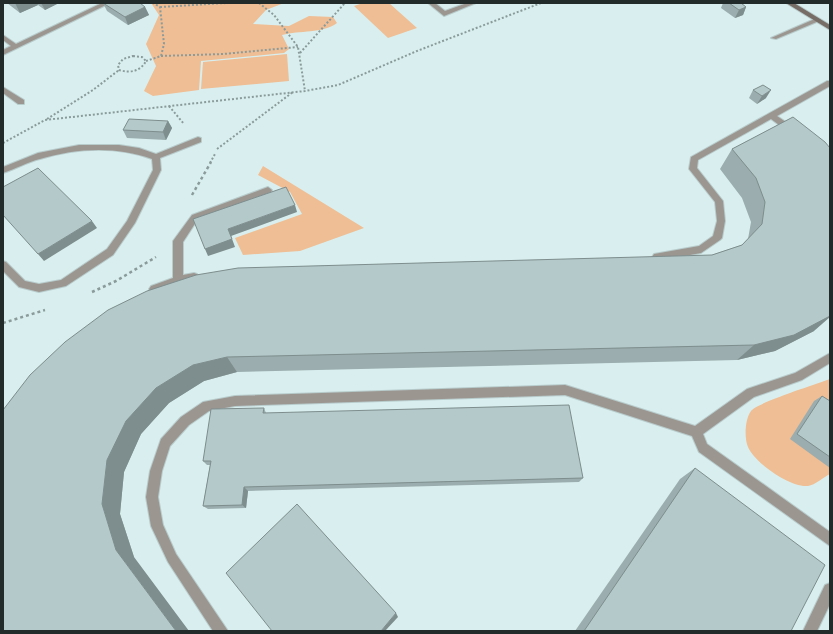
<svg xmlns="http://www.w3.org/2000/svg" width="833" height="634" font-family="'Crimson Pro',serif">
<rect width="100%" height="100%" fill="#d9efef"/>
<g fill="#efbe94">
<path d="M151 3H284L266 10 253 24 289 26 309 16 333 17 337 23C322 34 300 30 282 35L289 49 284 53 201 61 199 90 153 96 144 91 156 66 146 44 159 15Z"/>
<path d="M363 3H389L417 28 388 38 354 6Z"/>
<path d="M287 54 289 81 201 89 203 62Z"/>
<path d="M263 166 364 228 300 251 243 255 235 238 302 214 290 192 258 175Z"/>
<path d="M830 379V474C824 477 815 485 808 486 790 488 755 463 748 447 744 438 745 419 751 411 756 403 817 384 830 379Z"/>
</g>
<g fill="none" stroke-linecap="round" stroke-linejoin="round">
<defs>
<g id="lane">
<path d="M102 3H110L3 55V50L11 46 3 40V35L16 44Z"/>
<path d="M428 3H435L445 11 467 3H476L444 16Z"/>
<path d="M817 18 820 20 819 21 776 39 771 38Z"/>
<path d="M827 81H830V86L777 116 796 129V133H790L771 119 698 160 697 168 723 201 725 221 722 238 720 240 701 253 657 261 654 260 652 257 654 254 699 246 713 236 717 221 715 202 689 169 691 157Z"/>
<path d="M3 87 24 100V104H18L3 93Z"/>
<path d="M198 137 201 138V142L160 158 161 170 135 223 113 255 66 286 39 292 19 287 3 271V261L6 262 25 281 39 284 61 280 107 249 127 221 153 170 152 159C116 146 77 148 40 159 27 162 16 169 3 173V167L38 153 79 145H119L139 148 156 154Z"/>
<path d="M268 187 272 190 271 192 198 219 183 242V275L194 273 197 274 199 277 197 280 179 284 154 293 151 292 149 289 151 286 173 278V241L192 215Z"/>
<path d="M830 353V363L802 380 754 397 703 434 707 444 830 532V546L699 452 692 436 565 395 235 406 209 411 189 425 170 446 162 471 158 497 163 525 176 554 228 631H213L168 562 151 526 146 497 150 471 161 439 181 417 203 402 235 396 565 385 695 426 747 389 795 373Z"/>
<path d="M830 583V604L817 631H803L825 585Z"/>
</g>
<path id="secondary" d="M786 3H794L830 25V30Z"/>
</defs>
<use href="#lane" stroke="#b8cccc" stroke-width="2"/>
<use href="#secondary" stroke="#b8cccc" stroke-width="2"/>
<g stroke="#8b9b9b" stroke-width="2" stroke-dasharray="2 2" stroke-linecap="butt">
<path d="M259 3 274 15 298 47 305 91"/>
<path d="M160 7 226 3"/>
<path d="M300 53 345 3"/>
<path d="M133 56 142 57 146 61C140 72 130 73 119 70L118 65 123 59Z"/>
<path d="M161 56 223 54 298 47"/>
<path d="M146 61 161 56 164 44 160 7 153 3"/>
<path d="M169 106 184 124"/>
<path d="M47 119 93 90 119 70"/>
<path d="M3 143 45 120 305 91 338 85 417 51 541 3"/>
<path d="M217 149 293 92"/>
<path d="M210 163 215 154"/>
</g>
<g stroke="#8b9b9b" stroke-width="2.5" stroke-dasharray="3 3" stroke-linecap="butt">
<path d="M192 195 211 162"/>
<path d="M92 292 116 281 156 257"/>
<path d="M3 323 45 310"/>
</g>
<use href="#lane" fill="#9c9691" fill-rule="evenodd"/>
<use href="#secondary" fill="#766d66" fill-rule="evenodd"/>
</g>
<g fill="#9badae">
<path d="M7 3H59L45 10 38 5 20 13Z"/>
<path d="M103 3 145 7 149 15 128 25 107 11Z"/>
<path d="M723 3H741L746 7 743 15 735 18 721 8Z"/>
<path d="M753 90 766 98 757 104 749 98Z"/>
<path d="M793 117 814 331 775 351 737 360 237 372 204 381 169 403 141 434 124 472 120 514 134 557 3 631 30 375 712 255 742 245 748 239 751 222 742 198 720 169 732 149Z"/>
<path d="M168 121 172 128 166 140 127 138 123 130Z"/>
<path d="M822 396 830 401V468L790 439 814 401Z"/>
<path d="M264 408 266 413 583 478 579 482 248 491 246 508 208 509 203 506 210 465H207L203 461Z"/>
<path d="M695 468 791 631H575L680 479Z"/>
</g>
<g fill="#7e8d8d">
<path d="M15 3H37L38 5 20 13Z"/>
<path d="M41 3H59L45 10Z"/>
<path d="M145 7 149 15 128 25 125 17Z"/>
<path d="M746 7 743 15 735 18 739 10Z"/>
<path d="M771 90 766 98 757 104 762 96Z"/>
<path d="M168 121 172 128 166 140 163 132Z"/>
<path d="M295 205 297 212 231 236 235 247 208 256 205 249 228 229Z"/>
<path d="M92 221 97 228 44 261 38 254Z"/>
<path d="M830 316V317L814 331 775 351 737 360 754 345Z"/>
<path d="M227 357 237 372 204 381 169 403 141 434 124 472 120 514 134 557 189 631H176L116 550 102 504 107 460 126 421 156 388 193 365Z"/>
<path d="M244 487 248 491 246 508 242 505Z"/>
<path d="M396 613 398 617 385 631H381Z"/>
</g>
<g fill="#b4c9ca" stroke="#7e8d8d">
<path d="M103 3H140L145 7 125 17Z"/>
<path d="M729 3H741L746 7 739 10Z"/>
<path d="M763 85 771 90 762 96 753 90Z"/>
<path d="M793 117 825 142 830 148V316L794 335 754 345 227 357 193 365 156 388 126 421 107 460 102 504 116 550 176 631H3V410L30 375 65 342 108 310 147 291 196 275 238 268 712 255 742 245 762 224 765 202 756 178 732 149Z"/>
<path d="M129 119 168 121 163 132 123 130Z"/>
<path d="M38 168 92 221 38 254 3 215V187Z"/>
<path d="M286 187 295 205 228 229 232 239 205 249 193 219Z"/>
<path d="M822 396 830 401V457L797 434Z"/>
<path d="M569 405 583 478 244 487 242 505 203 506 211 461H203L211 409 264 408 263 413Z"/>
<path d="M695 468 825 565 791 631H584Z"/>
<path d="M297 504 396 613 381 631H272L226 573Z"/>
</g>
<rect width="833" height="634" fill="none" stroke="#222a2a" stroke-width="8"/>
</svg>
